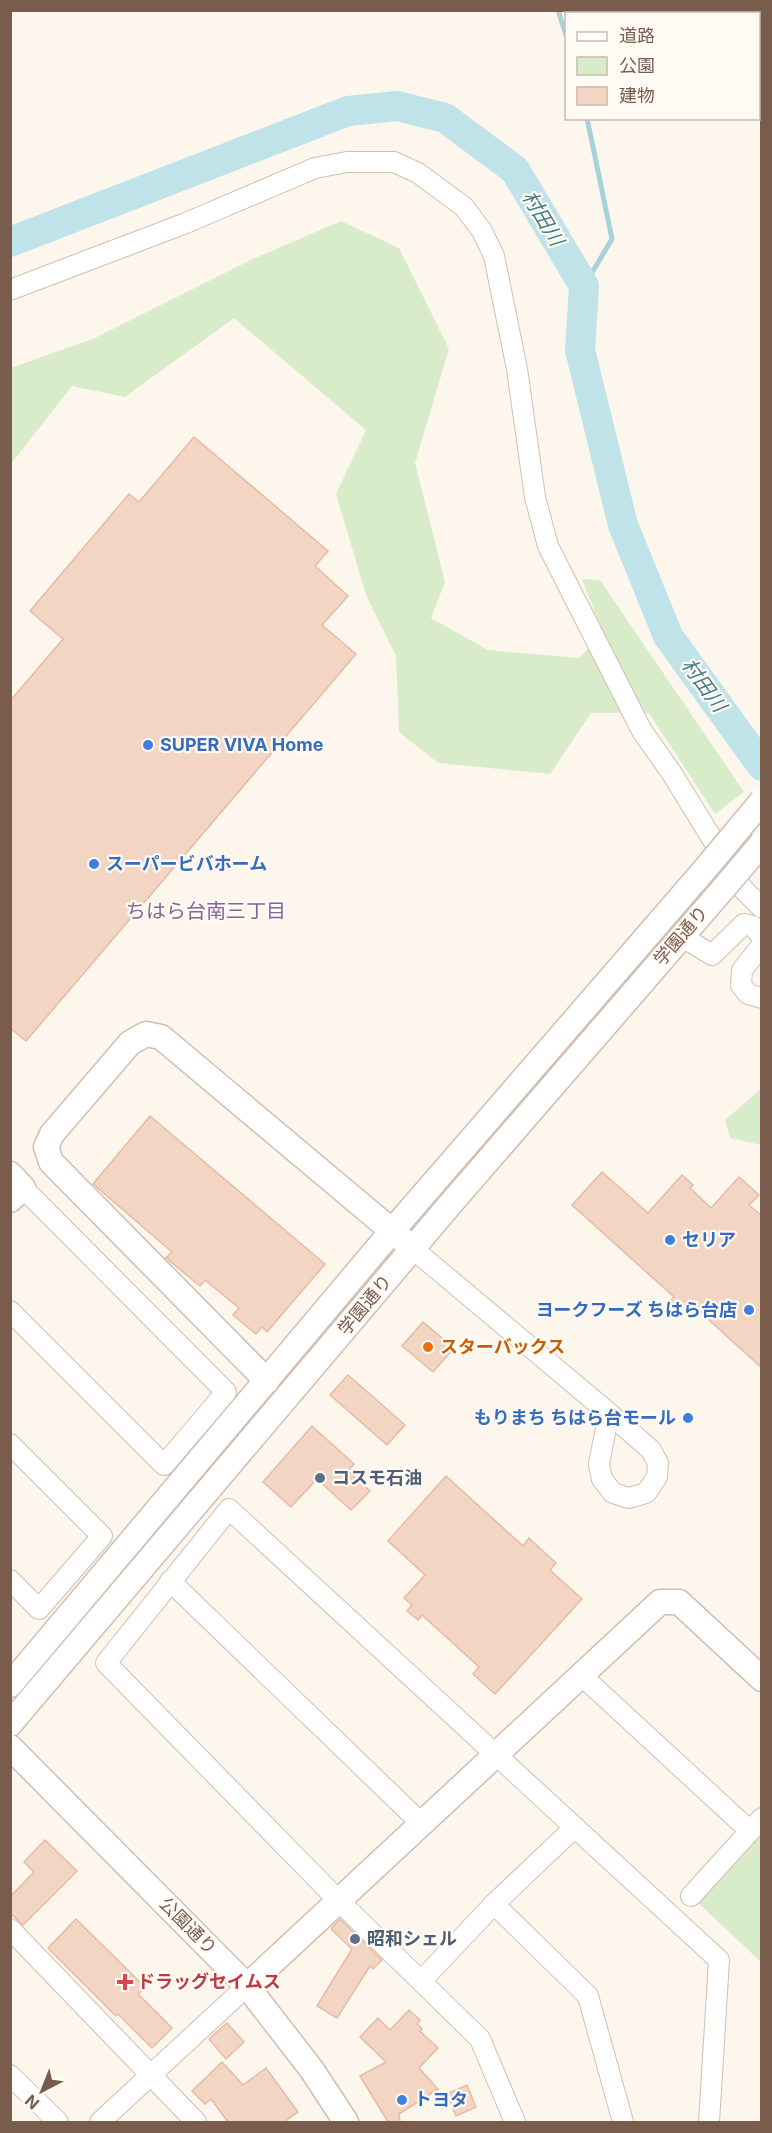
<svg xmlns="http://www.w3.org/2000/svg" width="772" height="2133" font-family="Inter,'Noto Sans JP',sans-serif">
<rect width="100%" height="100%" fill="#fdf6ec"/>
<g fill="#d8ecc9">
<path d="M341 221 399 248 449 349 415 463 445 582 431 618 488 650 579 658 603 633 582 579 600 580 744 792 715 814 649 713H591L550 774 438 763 399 732 396 656 366 595 336 494 366 430 234 318 125 397 72 386 11 464V368L95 338 253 259Z"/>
<path d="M761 1089V1145L730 1138 725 1120Z"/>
<path d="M761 1818V1962L691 1896Z"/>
</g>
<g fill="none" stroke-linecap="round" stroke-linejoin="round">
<g stroke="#a5d3da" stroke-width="5">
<path d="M558 10 566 35"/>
<path d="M584 286 612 239 587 118"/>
</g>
<path stroke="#bfe3e8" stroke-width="30" d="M10 242 348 111 397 106 445 118 515 170 584 286 580 350 623 525 668 636 762 766"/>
</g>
<g fill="#f3d5c3" stroke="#e6bba3" stroke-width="1.5">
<path d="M194 437 328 551 315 566 348 596 322 625 356 654 26 1041 10 1028V701L63 639 30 611 129 494 139 502Z"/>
<path d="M150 1116 325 1264 267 1332 262 1327 256 1334 233 1315 239 1308 205 1280 200 1286 166 1258 172 1252 93 1184Z"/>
<path d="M602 1172 648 1213 682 1175 693 1185 690 1188 711 1208 739 1177 759 1195 749 1205 762 1216V1368L688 1301 680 1310 670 1301 674 1297 572 1205Z"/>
<path d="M423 1322 454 1348 433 1372 402 1346Z"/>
<path d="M348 1375 405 1425 387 1445 330 1395Z"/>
<path d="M312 1426 354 1464 348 1471 370 1491 351 1510 317 1479 291 1507 263 1482Z"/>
<path d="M446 1476 523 1546 529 1538 556 1563 550 1570 582 1599 495 1694 473 1674 479 1667 422 1615 418 1620 407 1611 412 1605 404 1598 425 1575 388 1541Z"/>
<path d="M45 1840 77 1871 23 1925 10 1913V1897L34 1872 24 1862Z"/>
<path d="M76 1919 145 1987 138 1994 172 2028 152 2048 118 2014 116 2016 48 1948Z"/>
<path d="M340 1919 382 1960 373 1969 370 1966 337 2018 317 2006 352 1949 331 1929Z"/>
<path d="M409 2010 420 2020 417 2024 422 2029 420 2031 438 2048 419 2068 438 2089 399 2114 400 2122H388L360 2076 386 2062 360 2037 378 2018 390 2030Z"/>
<path d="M227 2023 244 2042 226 2059 209 2039Z"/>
<path d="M222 2062 243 2085 266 2068 298 2112 284 2122H228L211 2099 205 2104 192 2091Z"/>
<path d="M467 2085 476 2107 456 2116 447 2094Z"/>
</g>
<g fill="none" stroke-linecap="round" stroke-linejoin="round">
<defs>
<g id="minor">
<path d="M10 290 186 223 315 168 347 162H394L418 173 464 207 482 231 494 256 517 369 535 497 548 546 642 731 671 772 743 889 762 908"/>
<path d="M681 936 712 955 744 924 753 926 762 937"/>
<path d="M762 945 742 970 741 985 748 994 762 998"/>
<path d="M413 1249 603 1408 651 1450 658 1463 657 1477 646 1493 629 1498 613 1493 602 1479 599 1464 606 1428 603 1408"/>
<path d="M10 1311 164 1465 226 1392 23 1188"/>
<path d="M10 1444 102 1536 39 1609 10 1580"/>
<path d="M170 1581 422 1824"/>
<path d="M581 1675 750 1831"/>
<path d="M691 1896 762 1818"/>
<path d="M494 1904 588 1996 623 2122"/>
<path d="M10 1929 196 2122"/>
<path d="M422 1980 494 1904 575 1827"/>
<path d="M10 2075 58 2122"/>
<path d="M100 2122 247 1986"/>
<path d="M515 2122 480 2039 338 1900 106 1663 229 1509 719 1960 709 2122"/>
</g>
<g id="tertiary">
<path d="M10 1174 23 1188 10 1200"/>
<path d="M267 1381 51 1162 46 1147 52 1134 130 1043 146 1034 161 1037 404 1241"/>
<path d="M10 1685 392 1231 706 868"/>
<path d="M10 1724 447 1208 723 889"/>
<path d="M10 1747 247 1986 312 2070 346 2122"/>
<path d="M247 1986 660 1602H679L762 1679"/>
</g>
</defs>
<use href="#minor" stroke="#d1beb0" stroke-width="22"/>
<use href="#tertiary" stroke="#d1beb0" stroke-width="27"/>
<use href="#minor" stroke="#fff" stroke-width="20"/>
<use href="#tertiary" stroke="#fff" stroke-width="24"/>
<defs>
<g id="tertiary-bridge">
<path d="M706 868 762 801"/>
<path d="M723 889 762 843"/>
</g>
</defs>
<use href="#tertiary-bridge" stroke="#d1beb0" stroke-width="27" stroke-linecap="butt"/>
<use href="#tertiary-bridge" stroke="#fff" stroke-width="24"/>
</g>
<g fill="#3f7fe0" stroke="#fffaf3" stroke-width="2">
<circle cx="148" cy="745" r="6"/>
<circle cx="94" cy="864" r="6"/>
<circle cx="670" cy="1240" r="6"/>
<circle cx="749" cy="1310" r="6"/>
<circle cx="688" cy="1418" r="6"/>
<circle cx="402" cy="2100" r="6"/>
</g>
<circle fill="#e8710a" stroke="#fffaf3" stroke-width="2" cx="428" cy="1347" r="6"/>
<g fill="#5c6f8a" stroke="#fffaf3" stroke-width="2">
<circle cx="320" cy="1478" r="6"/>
<circle cx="355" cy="1939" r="6"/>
</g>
<path fill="#e0444e" stroke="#fffaf3" stroke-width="2" d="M122 1973h6v6h6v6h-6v6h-6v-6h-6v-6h6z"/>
<g text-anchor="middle" stroke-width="4.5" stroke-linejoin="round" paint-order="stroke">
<g font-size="18" font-weight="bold" fill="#366cbe" stroke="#fffaf3" text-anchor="start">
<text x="160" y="751">SUPER VIVA Home</text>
<text x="106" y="870">スーパービバホーム</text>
<text x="682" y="1246">セリア</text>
<text x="737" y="1316" text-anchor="end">ヨークフーズ ちはら台店</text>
<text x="676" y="1424" text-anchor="end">もりまち ちはら台モール</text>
<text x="414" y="2106">トヨタ</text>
</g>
<g font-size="18" fill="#7a5c4d" stroke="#fffaf3">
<text transform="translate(681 936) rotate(-49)" y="6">学園通り</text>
<text transform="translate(365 1305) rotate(-50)" y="6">学園通り</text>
<text transform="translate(188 1926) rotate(45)" y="6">公園通り</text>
</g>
<g font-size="18" font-weight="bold" fill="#c56008" stroke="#fffaf3" text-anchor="start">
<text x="440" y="1353">スターバックス</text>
</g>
<g font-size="18" font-weight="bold" fill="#4e5e75" stroke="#fffaf3" text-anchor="start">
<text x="332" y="1484">コスモ石油</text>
<text x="367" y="1945">昭和シェル</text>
</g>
<g font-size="18" font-weight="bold" fill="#be3a42" stroke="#fffaf3" text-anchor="start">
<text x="137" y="1988">ドラッグセイムス</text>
</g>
<g font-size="20" font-style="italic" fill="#437c86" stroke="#fffaf3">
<text transform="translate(543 218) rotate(59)" y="7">村田川</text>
<text transform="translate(704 685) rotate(54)" y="7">村田川</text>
</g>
<g font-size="20" fill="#846695" stroke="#fffaf3">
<text x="206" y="918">ちはら台南三丁目</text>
</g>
</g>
<rect width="772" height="2133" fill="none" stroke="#7a5c4d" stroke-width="24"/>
<rect x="565" y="12" width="195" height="108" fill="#fffaf3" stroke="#cabbb1" stroke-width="1.5"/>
<rect x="577" y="32" width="30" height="9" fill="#ffffff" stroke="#cabbb1" stroke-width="1.5"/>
<text x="619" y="42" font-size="18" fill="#7a5c4d">道路</text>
<rect x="577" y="57" width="30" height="18" fill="#d8ecc9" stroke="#cabbb1" stroke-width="1.5"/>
<text x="619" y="72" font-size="18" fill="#7a5c4d">公園</text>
<rect x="577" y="87" width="30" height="18" fill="#f3d5c3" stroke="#cabbb1" stroke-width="1.5"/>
<text x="619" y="102" font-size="18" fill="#7a5c4d">建物</text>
<g transform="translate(42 2091) rotate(222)" stroke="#fffaf3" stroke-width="4.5" paint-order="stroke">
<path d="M0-4.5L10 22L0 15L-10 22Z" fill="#7a5c4d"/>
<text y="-9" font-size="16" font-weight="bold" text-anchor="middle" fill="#7a5c4d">N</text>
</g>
</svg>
